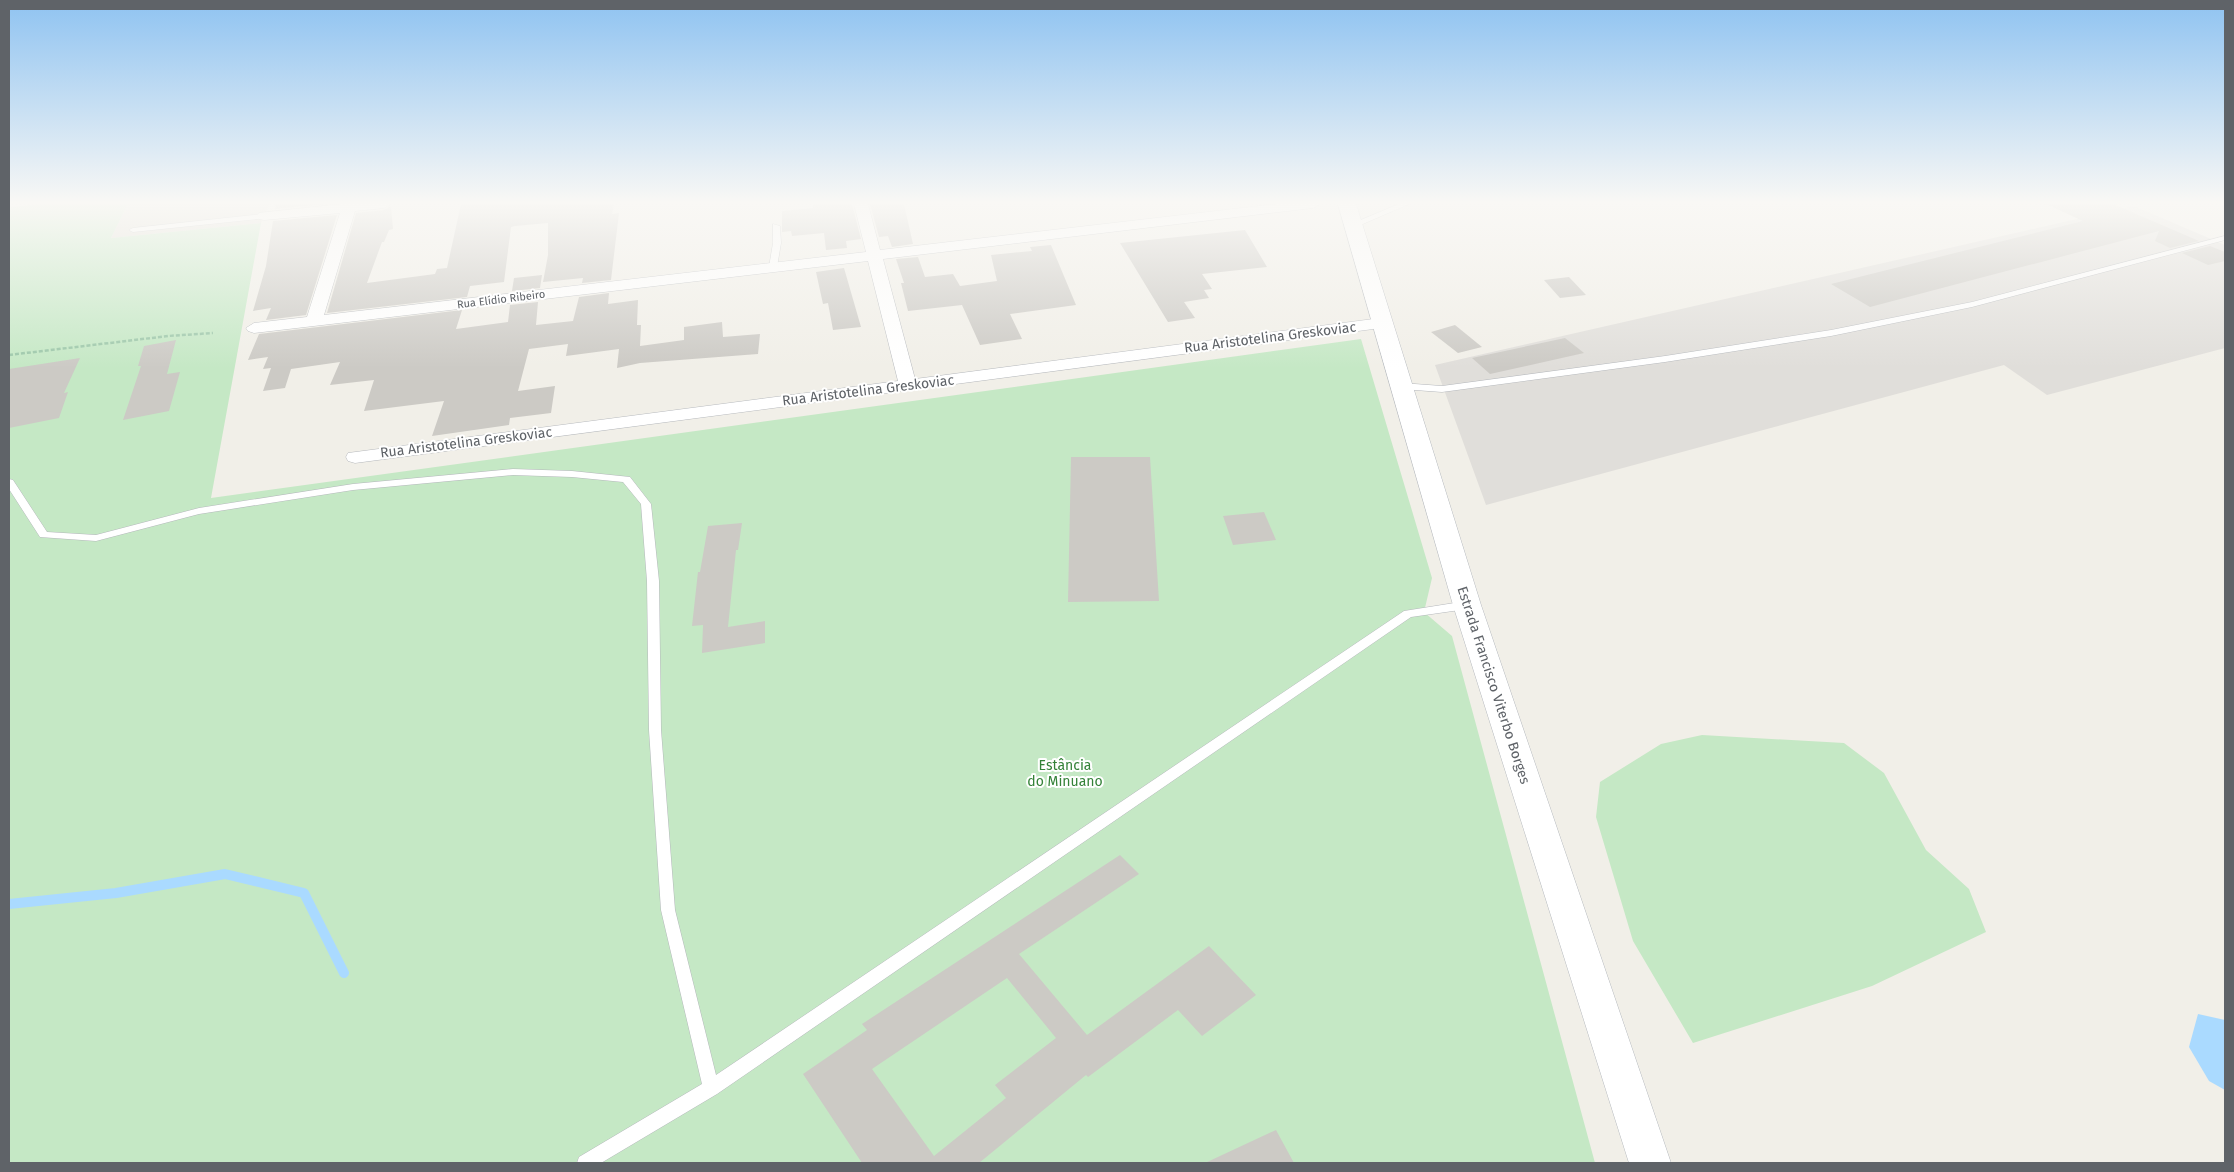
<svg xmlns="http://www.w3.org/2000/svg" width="2234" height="1172" font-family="'Fira Sans',sans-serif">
<rect width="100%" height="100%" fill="#f1efe8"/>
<path fill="#e0deda" d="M2134 206 2225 245V348L2047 395 2004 365 1486 505 1435 365Z"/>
<path fill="#e1ded6" d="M128 204H269L261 223 111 238Z"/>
<g fill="#c5e8c5">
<path d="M44 204H128L111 238 261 223 211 498 1361 339 1432 578 1424 612 1452 636 1595 1163H9V207Z"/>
<path d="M1702 735 1844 743 1884 773 1926 850 1969 889 1986 932 1872 986 1693 1043 1633 941 1596 817 1600 782 1661 744Z"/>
</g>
<path fill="#aadaff" d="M2198 1014 2225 1020V1090L2209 1081 2189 1047Z"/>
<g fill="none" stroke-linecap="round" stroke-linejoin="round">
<path stroke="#aadaff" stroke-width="10" d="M9 904 116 893 225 874 304 893 344 973"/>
</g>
<g fill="#cccac5" fill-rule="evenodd">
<path d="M276 204H325L275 209Z"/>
<path d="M461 204H614L612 214 619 213 611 280 582 283 583 278 543 282 548 255V223L515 226 511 227 504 282 470 286 467 297 327 313 356 213 384 210 391 206 393 229 389 230 384 242H382L367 283 435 274 437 269 447 268Z"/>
<path d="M813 204H852L861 239 846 241 847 248 826 250 824 233 792 236 791 231 782 232V211L813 208Z"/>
<path d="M870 204H904L913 244 892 247 888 236 879 237Z"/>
<path d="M2046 204H2113L2199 241 2170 248 2155 241 2159 231 1870 307 1831 284 2083 221Z"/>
<path d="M337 215 306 315 266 320 271 308 253 311 266 266 273 221Z"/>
<path d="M1245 230 1267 267 1202 274 1212 289 1204 290 1209 298 1184 302 1195 318 1168 322 1120 243Z"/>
<path d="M1051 245 1076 305 1010 314 1022 339 980 345 962 305 908 311 901 283H904L896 259 918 257 925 277 953 274 960 286 997 281 991 255 1032 251 1030 247Z"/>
<path d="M2210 246 2225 252V261L2208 265 2182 253Z"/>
<path d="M844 268 861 327 833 330 828 303 823 304 816 272Z"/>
<path d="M542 275 540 288 512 291 514 278Z"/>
<path d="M1569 277 1586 295 1560 298 1544 280Z"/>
<path d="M609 293 608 304 638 300 637 325H641L640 346 684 340V327L722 322 723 337 760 334 758 354 640 363 617 368 619 349 566 356 568 344 529 349 518 391 555 386 551 413 510 418 509 425 432 436 444 401 364 411 374 380 330 385 340 362 291 369 285 388 263 391 271 368 263 369 268 357 248 360 259 334 462 310 456 329 508 322 510 305 538 302 536 325 573 321 579 297Z"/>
<path d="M1455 325 1482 347 1458 353 1431 332Z"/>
<path d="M1565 338 1584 353 1490 374 1472 358Z"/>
<path d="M176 340 167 374 180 372 169 411 123 420 141 366H138L144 346Z"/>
<path d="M80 358 64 393 68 392 59 418 9 428V369Z"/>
<path d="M1071 457H1150L1159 601 1068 602Z"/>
<path d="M1264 512 1276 540 1233 545 1223 516Z"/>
<path d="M742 523 738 550H736L728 627 765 621V643L702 653 703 625 692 626 698 572H700L708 526Z"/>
<path d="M1120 855 1139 874 1019 954 1087 1035 1209 946 1256 995 1202 1036 1178 1010 1088 1077 1086 1075 979 1163H862L803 1074 867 1030 862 1024ZM1007 978 1056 1038 995 1085 1006 1098 934 1156 872 1069Z"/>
<path d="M1276 1130 1294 1163H1205Z"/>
</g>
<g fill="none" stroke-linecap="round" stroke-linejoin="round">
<defs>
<g id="lane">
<path d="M1399 204H1409L1356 227 1349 225Z"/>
<path d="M264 214 268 216 267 218 133 232 129 230 133 228Z"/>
<path d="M773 224 780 226 781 243 777 267 773 269 769 267 773 243Z"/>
<path d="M2225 236V240L1972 307 1831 336 1665 362 1442 392 1401 389 1396 386 1401 383 1442 386 1665 356 1831 330 1972 302Z"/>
<path d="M513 469 572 471 630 477 651 504 659 581 661 730 675 910 716 1075 1404 611 1467 601 1473 605 1467 609 1411 617 717 1094 601 1163H577L579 1157 702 1084 661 910 649 730 647 581 641 504 623 482 572 477 513 475 353 490 199 514 96 541 40 537 9 489V479L13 480 47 532 96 535 199 508 353 484Z"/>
</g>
<path id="street" d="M342 204H391L384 208 355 211 324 315 866 252 854 204H868L880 250 1277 204H1320L1313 208 883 259 915 379 1381 318 1389 323 1381 328 355 463 348 461 346 457 348 453 898 381 868 261 254 333 248 331 246 328 254 323 307 317 340 213 264 220 259 219 257 216 259 213Z"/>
<path id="secondary" d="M1338 204H1356L1481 605 1671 1163H1629L1453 605Z"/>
</defs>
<use href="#lane" stroke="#b5b8bc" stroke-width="1"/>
<use href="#street" stroke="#b5b8bc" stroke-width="1"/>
<use href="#secondary" stroke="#b6babf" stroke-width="1"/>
<path stroke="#9cc7a9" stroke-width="2.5" stroke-dasharray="4 2" stroke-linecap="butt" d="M9 355 168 336 213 333"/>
<use href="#lane" fill="#fff" fill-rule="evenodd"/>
<use href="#street" fill="#fff" fill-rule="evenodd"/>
<use href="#secondary" fill="#fff" fill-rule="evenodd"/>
</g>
<linearGradient id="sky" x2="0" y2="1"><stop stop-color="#8fc3f1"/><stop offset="0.55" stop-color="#f9f8f5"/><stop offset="1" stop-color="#f9f8f5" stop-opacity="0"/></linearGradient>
<rect width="2234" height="368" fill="url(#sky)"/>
<g text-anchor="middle" stroke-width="4" stroke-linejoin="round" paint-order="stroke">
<g font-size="11" fill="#5f6368" stroke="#fff">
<text transform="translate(501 299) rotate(-7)" y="4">Rua Elídio Ribeiro</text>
</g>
<g font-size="14" fill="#5f6368" stroke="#fff">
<text transform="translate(1270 337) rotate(-7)" y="5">Rua Aristotelina Greskoviac</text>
<text transform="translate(868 390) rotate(-7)" y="5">Rua Aristotelina Greskoviac</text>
<text transform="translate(466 442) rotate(-7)" y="5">Rua Aristotelina Greskoviac</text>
<text transform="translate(1494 685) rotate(72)" y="5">Estrada Francisco Viterbo Borges</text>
</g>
<g font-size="14" fill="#348238" stroke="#fff">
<text x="1065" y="770">Estância<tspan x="1065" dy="16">do Minuano</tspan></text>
</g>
</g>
<rect width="2234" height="1172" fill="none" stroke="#5f6368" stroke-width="20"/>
</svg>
